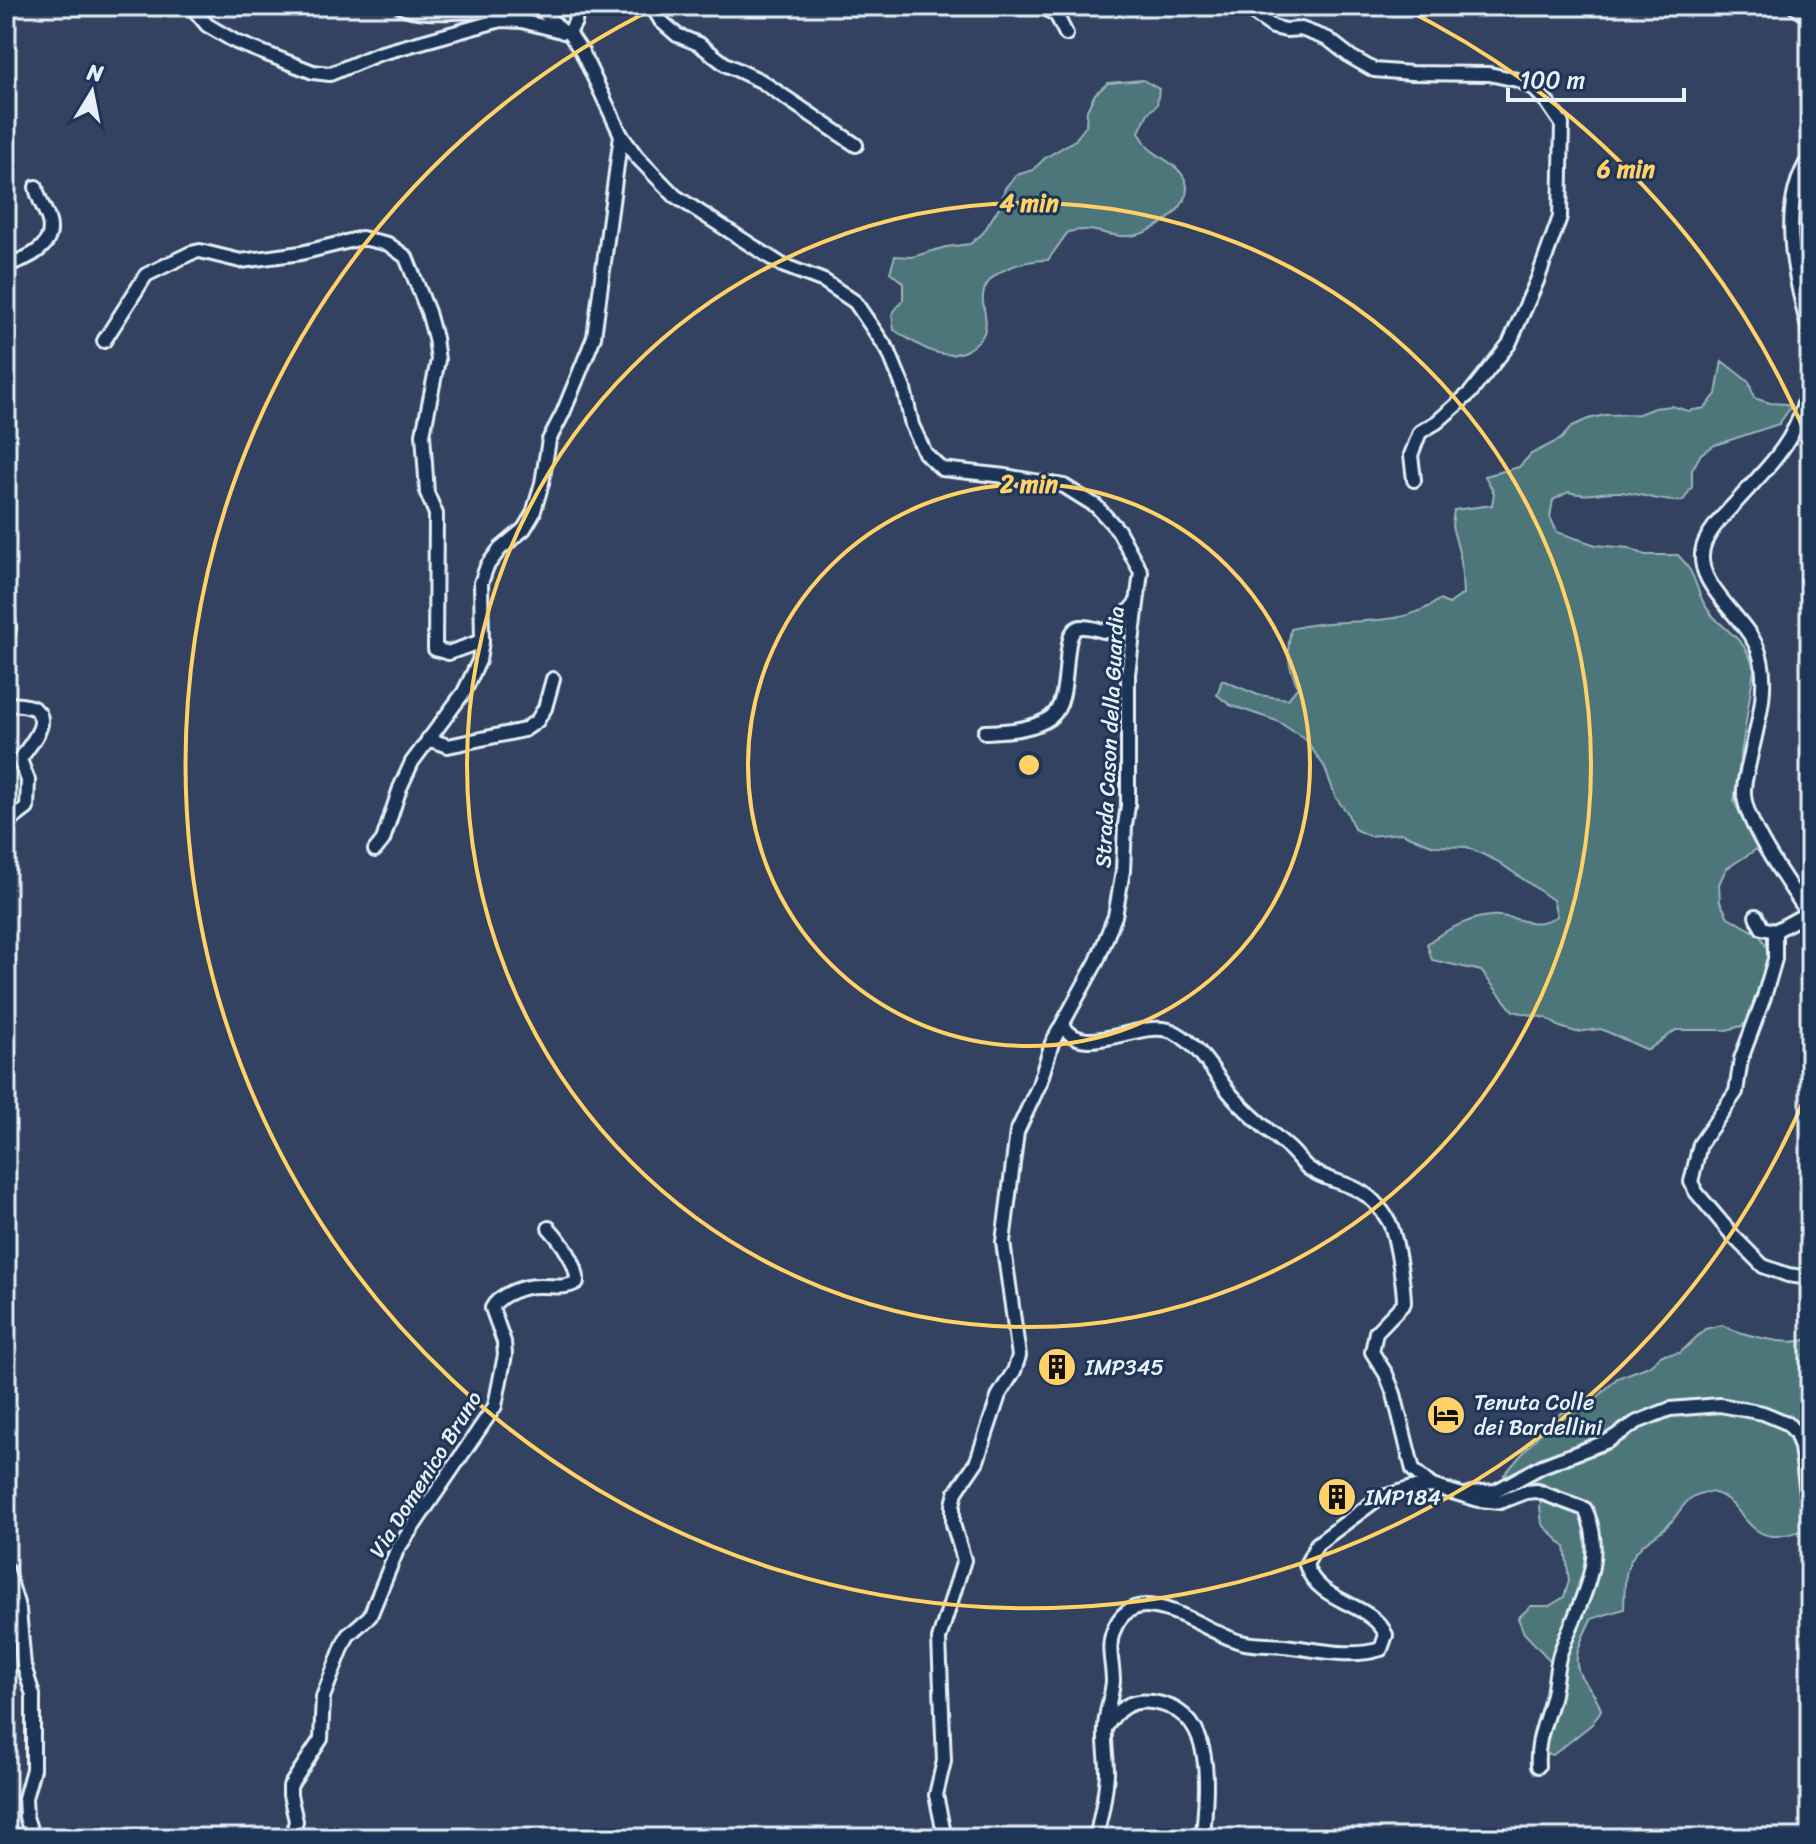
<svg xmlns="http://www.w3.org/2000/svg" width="1816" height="1844" font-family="Sriracha,sans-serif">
<rect width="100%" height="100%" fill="#324260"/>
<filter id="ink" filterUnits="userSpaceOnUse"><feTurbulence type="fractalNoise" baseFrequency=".0125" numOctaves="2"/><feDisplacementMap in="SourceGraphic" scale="16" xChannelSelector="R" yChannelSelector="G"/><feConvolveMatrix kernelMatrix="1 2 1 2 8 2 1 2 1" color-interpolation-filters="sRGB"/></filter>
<g filter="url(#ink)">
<g fill="#4e767a" stroke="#9bb4b9" stroke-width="2">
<path d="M1143 80 1159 89 1157 105 1148 113 1139 132C1142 137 1145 143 1149 148 1161 159 1180 165 1186 182 1194 208 1151 235 1129 236 1105 238 1096 225 1068 232L1048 260C1024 260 980 271 983 302 984 312 988 322 984 333 982 339 973 346 967 350 941 364 916 343 894 330L892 314 903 300V283L890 272 895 256 912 257 946 247 970 244 983 233 1001 204 1005 188 1016 175 1033 170 1045 158 1075 140 1086 126 1087 110 1095 94 1108 83Z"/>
<path d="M1722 361 1749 382 1754 398 1770 403 1787 404 1790 408 1779 424 1715 445 1701 454 1692 470V487L1683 501C1661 503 1642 493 1619 492 1600 491 1588 498 1568 492L1553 500 1550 517 1557 532 1596 545 1629 548 1645 555H1678C1699 575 1695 596 1712 615 1731 636 1746 639 1754 669L1734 801 1757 849 1726 869 1719 884 1720 902 1728 917 1760 935 1768 950 1766 983 1755 1014 1742 1026 1726 1030H1676L1648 1050 1601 1029 1576 1032 1560 1027 1546 1018 1513 1011 1481 971 1432 960 1427 944C1441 932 1471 917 1490 916 1517 913 1529 932 1557 916L1553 900 1497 861 1467 847 1434 846 1401 833 1369 836 1354 829 1347 812 1336 798 1324 766 1305 739 1277 721 1230 705 1217 695 1222 680 1258 695 1288 699 1298 687C1288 666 1286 651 1291 629 1338 615 1398 631 1439 600L1449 604 1463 594 1461 560 1452 526 1454 510 1492 505 1494 493 1485 476 1519 467 1531 454 1561 439 1572 426 1588 419 1605 415 1639 414 1654 408 1672 406 1688 411 1705 408 1716 394Z"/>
<path d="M1722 1325C1742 1335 1791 1348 1810 1338V1529C1799 1531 1784 1537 1773 1536 1743 1534 1738 1494 1709 1492 1703 1492 1696 1495 1691 1498 1683 1504 1678 1514 1671 1522 1658 1536 1640 1542 1631 1560 1623 1575 1625 1592 1624 1609L1591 1619C1582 1640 1568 1660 1584 1681 1592 1692 1597 1696 1601 1710L1592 1724 1553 1755 1537 1751 1561 1672 1524 1633 1518 1618 1531 1606H1549L1564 1597 1569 1581 1565 1547 1542 1524 1540 1507 1544 1484 1504 1475 1548 1424 1561 1413 1593 1402 1617 1378 1649 1366 1662 1355 1680 1353 1705 1329Z"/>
</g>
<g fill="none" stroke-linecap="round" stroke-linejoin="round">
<defs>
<g id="minor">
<path d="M191 6 207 25 236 42 313 72 330 74 378 54 501 20 522 21 569 33"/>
<path d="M400 6C428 22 504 0 522 21"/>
<path d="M538 6 563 32"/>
<path d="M652 6 661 21 677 35 699 44 725 64 761 81 856 145"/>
<path d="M1003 6H1014"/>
<path d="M1043 6 1057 16 1066 34"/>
<path d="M1243 6 1273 27 1286 30 1301 29 1328 39 1351 57 1374 70 1411 73 1489 74 1517 80 1533 88 1547 102 1562 124 1560 217 1537 281 1509 344 1470 393 1437 422 1420 432 1411 455 1414 480"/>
<path d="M1794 6 1810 18"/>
<path d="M569 33 582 52 621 135 637 157 675 196 782 265 824 281 855 302 889 352 904 389 912 425 925 453 942 469 1005 476 1064 486 1096 506 1118 530 1141 572 1128 674V806L1125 825 1123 871 1115 916 1097 961 1052 1043 1039 1085 1017 1132 1003 1242 1019 1356 1014 1371 999 1395 977 1461 956 1492 953 1505V1524L964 1560 939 1639 944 1761 936 1795 945 1838"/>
<path d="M569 33 575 22 577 6"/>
<path d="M1810 157C1775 209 1797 281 1810 336"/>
<path d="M6 265C28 259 58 246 48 218 44 207 38 199 36 187"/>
<path d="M104 341 146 275 191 253 200 251 241 261 301 253 362 238 388 244 406 257 428 312 435 338 438 360 423 434 427 493 436 514 435 649 448 653 482 641"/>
<path d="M1810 376C1802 435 1777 457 1739 499 1727 512 1713 525 1705 542 1687 584 1751 618 1760 656 1769 688 1757 727 1750 758 1748 770 1743 782 1744 794 1745 824 1792 889 1810 916"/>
<path d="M6 593 9 629 6 641"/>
<path d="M6 703C14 705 26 704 33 708 55 721 26 748 20 760L28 780 27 808 6 824"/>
<path d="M985 732C1005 731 1034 730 1051 717 1075 698 1058 629 1081 627 1091 626 1102 632 1111 632L1135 604"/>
<path d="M428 739 448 746 524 730 537 721 545 708 553 679"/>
<path d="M375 850 383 840 400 788 412 762 464 692 479 661 482 641 481 583 487 566 500 549 524 529 533 514 542 483 549 440 563 413 594 337 621 135"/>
<path d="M1808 913 1775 931V959L1764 997 1741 1059 1736 1092 1700 1144 1691 1182 1696 1192 1734 1237 1763 1266 1788 1275 1810 1278"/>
<path d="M1756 916 1762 928 1775 931"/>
<path d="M1063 1025C1083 1063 1144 1015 1176 1033 1200 1046 1212 1071 1229 1092 1247 1114 1270 1131 1291 1150 1297 1156 1302 1163 1308 1168 1325 1181 1346 1181 1363 1193 1372 1198 1383 1211 1388 1220 1396 1232 1404 1287 1404 1303L1376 1332 1372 1352 1386 1374 1394 1394 1413 1470 1432 1486"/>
<path d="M1471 1493 1496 1491 1542 1466 1608 1441 1637 1422 1670 1409 1720 1405 1763 1413 1787 1423 1796 1433 1801 1447 1810 1516"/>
<path d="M6 1568 19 1610 24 1666 33 1695V1769L25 1798 26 1817 33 1838"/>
<path d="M1106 1727C1117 1709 1130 1699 1152 1702 1219 1711 1206 1790 1203 1838"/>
<path d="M292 1838 296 1821 290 1795V1786L321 1739 323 1697 344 1643 348 1635 370 1616 397 1550 495 1406 505 1355 504 1342 492 1308C499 1294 524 1286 538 1286 552 1285 563 1290 577 1282 578 1264 561 1241 549 1228"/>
<path d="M1096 1838C1101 1816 1106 1795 1107 1772 1107 1757 1104 1743 1105 1729 1105 1712 1112 1697 1113 1681 1113 1664 1107 1648 1113 1632 1135 1572 1206 1634 1241 1642 1255 1646 1270 1644 1284 1646 1315 1649 1350 1659 1381 1649L1386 1635C1372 1602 1318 1604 1306 1565L1317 1544 1379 1498 1412 1488 1432 1486 1479 1500 1500 1502 1526 1492 1537 1491 1585 1509C1609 1558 1578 1605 1561 1651 1556 1664 1556 1680 1553 1694 1547 1720 1536 1738 1538 1766"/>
</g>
</defs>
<use href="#minor" stroke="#e8f1f8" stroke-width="18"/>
<use href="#minor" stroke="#1d3557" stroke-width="12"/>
</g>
</g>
<g fill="none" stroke="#ffd166" stroke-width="4">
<circle cx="1029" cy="765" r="281"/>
<circle cx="1029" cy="765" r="562"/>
<path d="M1809 1088A844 844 0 1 1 659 6M1399 6A844 844 0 0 1 1809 442"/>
</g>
<defs>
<symbol id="building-disc" viewBox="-11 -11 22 22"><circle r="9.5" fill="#ffd166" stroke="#1d3557"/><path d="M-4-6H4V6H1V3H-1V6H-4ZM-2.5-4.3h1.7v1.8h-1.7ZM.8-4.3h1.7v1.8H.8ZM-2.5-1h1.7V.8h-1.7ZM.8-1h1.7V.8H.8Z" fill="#111"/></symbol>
<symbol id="hotel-disc" viewBox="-11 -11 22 22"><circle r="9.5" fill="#ffd166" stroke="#1d3557"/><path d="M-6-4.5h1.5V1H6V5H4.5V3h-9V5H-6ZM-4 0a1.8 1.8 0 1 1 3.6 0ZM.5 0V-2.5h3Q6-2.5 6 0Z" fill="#111"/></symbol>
</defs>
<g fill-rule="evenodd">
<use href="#building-disc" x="1035" y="1345" width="44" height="44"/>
<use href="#hotel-disc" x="1424" y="1393" width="44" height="44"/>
<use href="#building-disc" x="1315" y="1475" width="44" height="44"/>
</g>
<g text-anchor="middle" stroke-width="6" stroke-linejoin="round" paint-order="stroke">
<g font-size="22" fill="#e8f1f8" stroke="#1d3557">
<text transform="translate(1109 737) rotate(-87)" y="8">Strada Cason della Guardia</text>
<text transform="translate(425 1474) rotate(-58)" y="8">Via Domenico Bruno</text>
</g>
<g font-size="22" fill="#e8f1f8" stroke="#1d3557" text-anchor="start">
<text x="1085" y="1375">IMP345</text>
<text x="1474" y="1410">Tenuta Colle<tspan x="1474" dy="25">dei Bardellini</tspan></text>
<text x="1365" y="1505">IMP184</text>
</g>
</g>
<circle cx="1029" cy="765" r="12" fill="#ffd166" stroke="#1d3557" stroke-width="4"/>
<g font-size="24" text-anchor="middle" font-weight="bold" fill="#ffd166" stroke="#1d3557" stroke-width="6" stroke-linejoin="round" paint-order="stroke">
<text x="1626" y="177">6 min</text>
<text x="1029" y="211">4 min</text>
<text x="1029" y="492">2 min</text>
</g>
<rect width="1816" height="1844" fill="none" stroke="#1d3557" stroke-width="32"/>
<rect x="16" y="16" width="1784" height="1812" fill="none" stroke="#e8f1f8" stroke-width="3" filter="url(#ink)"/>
<g transform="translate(92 92) rotate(10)" stroke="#1d3557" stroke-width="6" paint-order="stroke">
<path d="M0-6L14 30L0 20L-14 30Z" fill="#e8f1f8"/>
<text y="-12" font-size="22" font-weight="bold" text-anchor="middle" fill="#e8f1f8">N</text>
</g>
<path d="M1508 88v12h176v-12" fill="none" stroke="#e8f1f8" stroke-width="4"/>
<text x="1520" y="88" font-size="24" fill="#e8f1f8" stroke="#1d3557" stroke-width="6" paint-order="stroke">100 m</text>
</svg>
